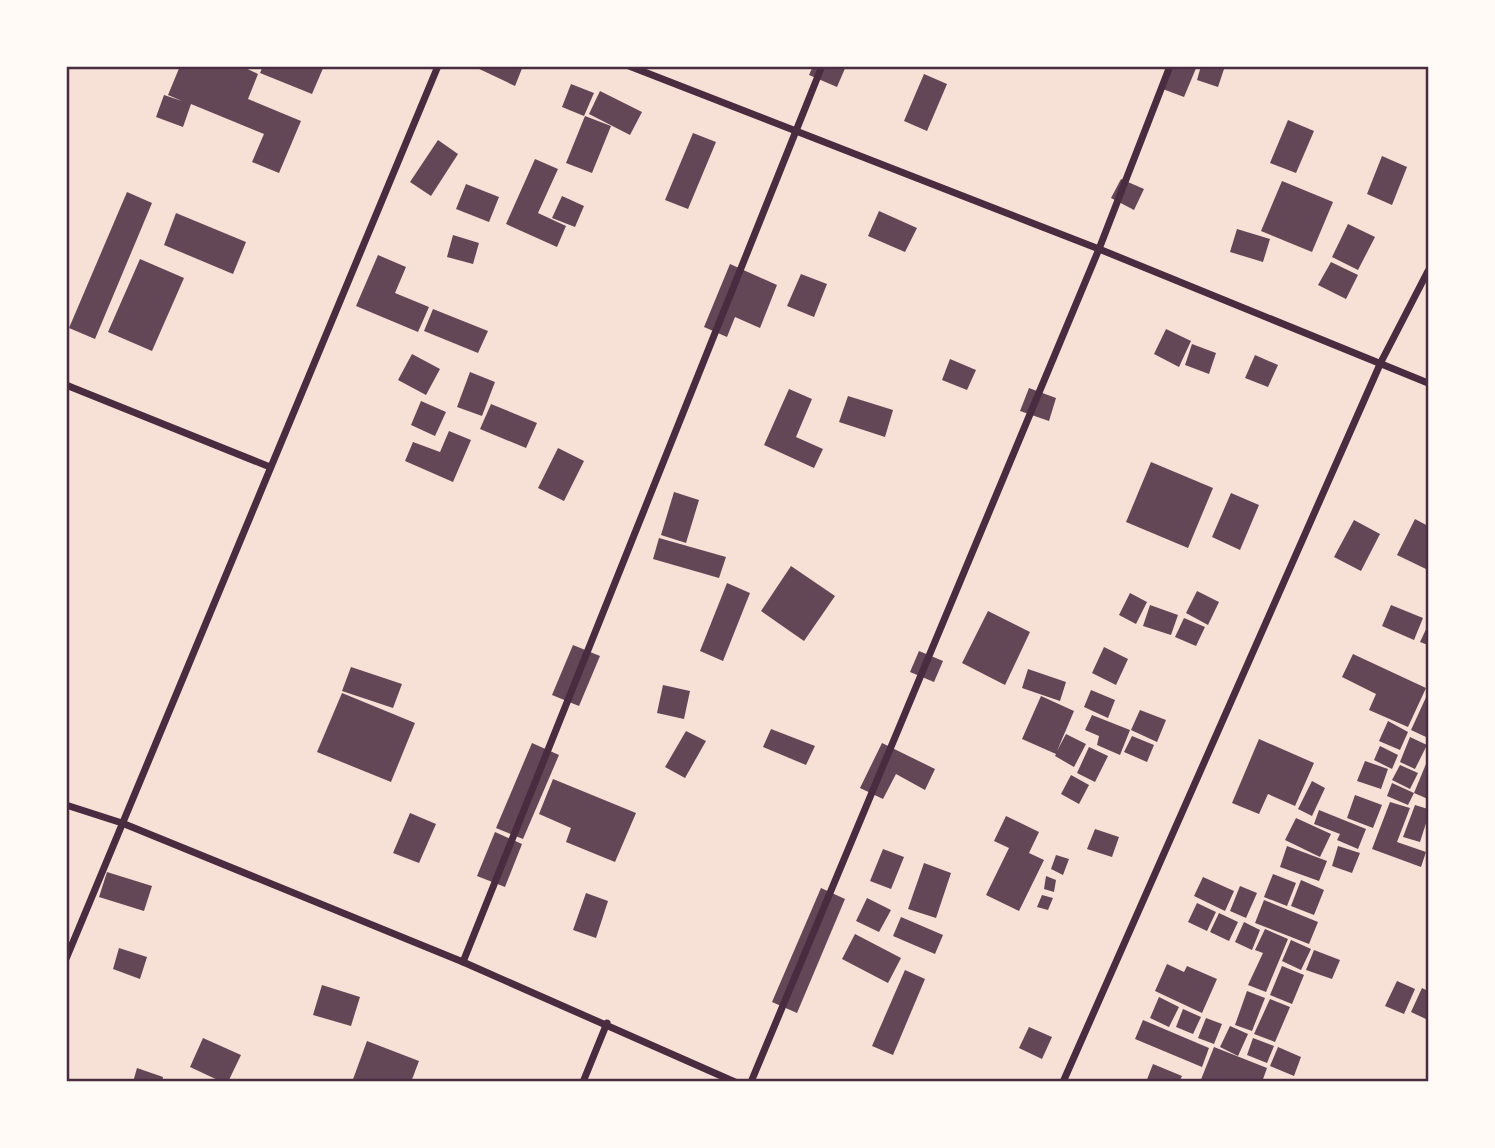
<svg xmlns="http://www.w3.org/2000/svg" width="1495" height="1148" font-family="'Playfair Display',serif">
<rect width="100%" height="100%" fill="#f7e1d7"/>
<g fill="#644757">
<path d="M180 66H241L258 74 248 99 301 121 279 173 252 162 264 134 191 104 183 127 156 117 164 95 182 101 168 95Z"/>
<path d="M263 66H324L312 94 260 73Z"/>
<path d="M473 66H523L515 86Z"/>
<path d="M813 66H846L837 87 809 75Z"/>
<path d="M1169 66H1197L1184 97 1160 88Z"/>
<path d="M1201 66H1225L1218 87 1197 80Z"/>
<path d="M924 74 947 84 927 131 904 121Z"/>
<path d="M571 84 594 93 584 116 562 107Z"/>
<path d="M600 91 642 112 630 135 589 114Z"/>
<path d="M585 116 611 126 592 173 566 163Z"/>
<path d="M1288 120 1314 131 1296 173 1270 163Z"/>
<path d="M693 133 716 142 688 209 665 200Z"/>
<path d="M438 140 458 154 431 196 410 182Z"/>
<path d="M1382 156 1407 167 1392 205 1367 194Z"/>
<path d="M535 159 558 169 538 213 566 226 557 247 506 224Z"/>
<path d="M1121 179 1144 189 1134 210 1111 198Z"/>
<path d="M1282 181 1333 202 1312 252 1261 231Z"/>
<path d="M466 184 499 197 489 222 456 209Z"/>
<path d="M127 192 152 203 95 339 69 328Z"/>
<path d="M562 196 584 206 575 227 552 218Z"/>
<path d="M879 211 917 228 905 252 868 236Z"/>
<path d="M176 213 246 242 233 274 164 245Z"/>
<path d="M1348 224 1375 237 1358 270 1332 257Z"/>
<path d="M1237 229 1270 239 1263 262 1230 252Z"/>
<path d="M453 235 479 243 473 264 447 257Z"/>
<path d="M378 255 406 267 395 293 429 307 418 332 356 306Z"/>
<path d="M140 259 184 278 152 351 108 332Z"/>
<path d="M1331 262 1358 275 1346 299 1318 285Z"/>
<path d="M730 264 777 285 760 328 735 317 727 337 704 327Z"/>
<path d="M801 274 827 284 814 317 787 306Z"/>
<path d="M433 309 488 331 478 353 424 331Z"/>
<path d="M1166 329 1191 341 1179 367 1154 354Z"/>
<path d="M1192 344 1216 353 1209 374 1185 365Z"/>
<path d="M412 354 440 369 426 395 398 380Z"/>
<path d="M1255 355 1278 365 1268 387 1245 378Z"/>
<path d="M950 359 976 370 967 390 942 380Z"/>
<path d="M470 372 495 382 482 416 457 407Z"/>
<path d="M1029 388 1056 398 1049 421 1020 411Z"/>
<path d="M789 389 812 399 796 437 823 449 814 468 764 445Z"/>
<path d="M848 396 893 410 885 437 839 422Z"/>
<path d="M421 401 446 412 435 436 411 425Z"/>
<path d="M491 404 537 423 526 448 480 429Z"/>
<path d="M449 431 471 440 453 482 405 461 413 442 440 452Z"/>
<path d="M558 448 584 461 564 501 538 488Z"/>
<path d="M1151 462 1213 488 1188 548 1126 522Z"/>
<path d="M674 492 699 500 686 543 661 535Z"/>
<path d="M1231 493 1259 505 1240 550 1212 537Z"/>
<path d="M1415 519 1428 526V570L1397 555Z"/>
<path d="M1354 520 1380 534 1361 571 1334 557Z"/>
<path d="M659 538 726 557 719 578 653 559Z"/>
<path d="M791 566 835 596 804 641 761 611Z"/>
<path d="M727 583 750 593 723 661 700 651Z"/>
<path d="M1197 591 1219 602 1208 625 1186 613Z"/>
<path d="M1130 593 1147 602 1136 624 1119 615Z"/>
<path d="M1150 605 1178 615 1171 635 1143 626Z"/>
<path d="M1391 605 1423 618 1414 640 1382 626Z"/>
<path d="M988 611 1030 632 1005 685 962 663Z"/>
<path d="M1184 618 1205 627 1196 646 1175 637Z"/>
<path d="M1428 625V645L1420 642Z"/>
<path d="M573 645 600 656 579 706 552 695Z"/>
<path d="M1104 647 1128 659 1116 685 1092 673Z"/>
<path d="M919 651 943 661 934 682 910 672Z"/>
<path d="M1353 654 1426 688 1408 727 1369 710 1376 694 1342 677Z"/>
<path d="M351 667 402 684 393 708 342 691Z"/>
<path d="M1028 669 1066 682 1060 701 1022 688Z"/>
<path d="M663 685 690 691 684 719 657 713Z"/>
<path d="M1091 690 1115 700 1108 718 1084 707Z"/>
<path d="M342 693 415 723 391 782 317 752Z"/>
<path d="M1428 693V732L1426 737 1411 730Z"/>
<path d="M1041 696 1074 711 1057 751 1066 734 1086 744 1074 767 1055 756 1056 754 1022 739Z"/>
<path d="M1140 710 1166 720 1157 742 1131 730Z"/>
<path d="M1092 715 1130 730 1120 755 1097 745 1099 736 1085 730Z"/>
<path d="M1388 721 1408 732 1400 750 1379 741Z"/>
<path d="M771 729 815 746 806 765 763 747Z"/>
<path d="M686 731 706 741 685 778 665 767Z"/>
<path d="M1132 736 1154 745 1147 762 1124 752Z"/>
<path d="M1410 737 1427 745 1415 769 1400 762Z"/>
<path d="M1259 739 1314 763 1295 806 1268 794 1259 814 1232 803Z"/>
<path d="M532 743 559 755 523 839 496 828Z"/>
<path d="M882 743 935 769 925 790 896 774 883 799 860 788Z"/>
<path d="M1380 746 1398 755 1392 769 1374 760Z"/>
<path d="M1089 747 1108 756 1095 782 1077 773Z"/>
<path d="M1428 759V799L1414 793Z"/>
<path d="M1365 761 1388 769 1381 789 1357 781Z"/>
<path d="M1400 765 1418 773 1410 789 1392 780Z"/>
<path d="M1071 775 1089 785 1079 804 1061 794Z"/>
<path d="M553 779 636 813 615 862 566 842 571 828 539 814Z"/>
<path d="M1312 781 1325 788 1312 816 1298 809Z"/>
<path d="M1392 783 1414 793 1408 805 1387 796Z"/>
<path d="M1355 795 1382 805 1373 828 1347 818Z"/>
<path d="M1390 802 1410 808 1397 842 1426 852 1421 867 1372 849Z"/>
<path d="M1415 805 1428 809V817L1420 842 1403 837Z"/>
<path d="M1319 810 1366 829 1358 849 1337 840 1340 834 1314 824Z"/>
<path d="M410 813 436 824 419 863 393 853Z"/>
<path d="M1006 816 1039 832 1029 853 1044 860 1019 911 986 895 1009 848 994 841Z"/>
<path d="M1296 818 1331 834 1320 857 1285 840Z"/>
<path d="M1095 829 1119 837 1112 857 1087 849Z"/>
<path d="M495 832 522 844 505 887 477 876Z"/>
<path d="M1287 846 1327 861 1319 881 1280 867Z"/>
<path d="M1338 846 1360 853 1352 873 1332 866Z"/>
<path d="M883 849 904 857 891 889 870 881Z"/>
<path d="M1056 855 1069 859 1063 875 1051 869Z"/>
<path d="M924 863 951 873 936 918 908 909Z"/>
<path d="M107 872 152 886 144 911 99 897Z"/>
<path d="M1273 874 1296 883 1287 906 1264 897Z"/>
<path d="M1046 876 1056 880 1054 892 1044 889Z"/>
<path d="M1203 877 1234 891 1225 911 1194 896Z"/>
<path d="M1301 880 1324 890 1314 915 1291 906Z"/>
<path d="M1240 886 1257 893 1246 918 1230 911Z"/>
<path d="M821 888 845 899 797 1013 772 1002Z"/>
<path d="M586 893 608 901 596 938 573 930Z"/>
<path d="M1042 895 1053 898 1048 910 1037 907Z"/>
<path d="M867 898 891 910 879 932 856 921Z"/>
<path d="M1264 900 1318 922 1309 944 1255 923Z"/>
<path d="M1197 903 1216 912 1207 931 1188 922Z"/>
<path d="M1219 913 1238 922 1229 941 1210 932Z"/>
<path d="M901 917 943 935 935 954 893 936Z"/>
<path d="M1244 922 1260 930 1252 950 1235 942Z"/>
<path d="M1265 929 1288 939 1266 992 1248 985 1263 953 1255 950Z"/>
<path d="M855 934 901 958 888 983 842 959Z"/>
<path d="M1291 940 1311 949 1301 970 1282 961Z"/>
<path d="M119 948 147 957 140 979 113 969Z"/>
<path d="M1314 950 1340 960 1332 979 1306 970Z"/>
<path d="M1167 964 1184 972 1187 966 1217 979 1202 1013 1155 991Z"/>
<path d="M1282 966 1304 975 1292 1004 1270 995Z"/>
<path d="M905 970 925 979 893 1055 872 1046Z"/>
<path d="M1397 981 1415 989 1404 1014 1385 1006Z"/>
<path d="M322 985 360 997 351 1026 313 1015Z"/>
<path d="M1422 988 1428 991V1020L1411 1012Z"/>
<path d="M1247 991 1265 998 1252 1031 1235 1025Z"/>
<path d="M1159 997 1179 1007 1169 1027 1150 1018Z"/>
<path d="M1270 999 1290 1007 1275 1042 1254 1034Z"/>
<path d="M1183 1009 1201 1017 1193 1034 1176 1027Z"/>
<path d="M1206 1018 1222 1024 1214 1044 1198 1038Z"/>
<path d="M1143 1020 1209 1048 1202 1067 1135 1039Z"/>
<path d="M1230 1026 1248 1034 1238 1056 1220 1047Z"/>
<path d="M1029 1027 1052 1037 1042 1059 1019 1048Z"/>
<path d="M203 1038 241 1055 228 1082H222L190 1067Z"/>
<path d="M1253 1038 1274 1046 1267 1063 1247 1055Z"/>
<path d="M367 1041 419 1061 411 1082H352Z"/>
<path d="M1214 1047 1267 1068 1262 1082H1200Z"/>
<path d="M1278 1047 1301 1057 1294 1076 1270 1066Z"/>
<path d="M1153 1064 1182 1076 1179 1082H1146Z"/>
<path d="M137 1068 163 1077 162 1082H133Z"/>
</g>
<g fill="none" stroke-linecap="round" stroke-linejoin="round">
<g stroke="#4a2c40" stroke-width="7">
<path d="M629 66 1099 249 1428 383"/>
<path d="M66 385 270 467"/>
<path d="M66 805 122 823 463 962 735 1082"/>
<path d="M66 959 438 66"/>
<path d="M463 962 822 66"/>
<path d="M583 1082 607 1023"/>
<path d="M751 1082 1099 249 1170 66"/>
<path d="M1063 1082 1381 362 1428 271"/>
</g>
</g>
<rect width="1495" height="1148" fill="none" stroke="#fffaf5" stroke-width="136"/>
<rect x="68" y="68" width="1359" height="1012" fill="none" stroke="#4a2c40" stroke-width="2.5"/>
</svg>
